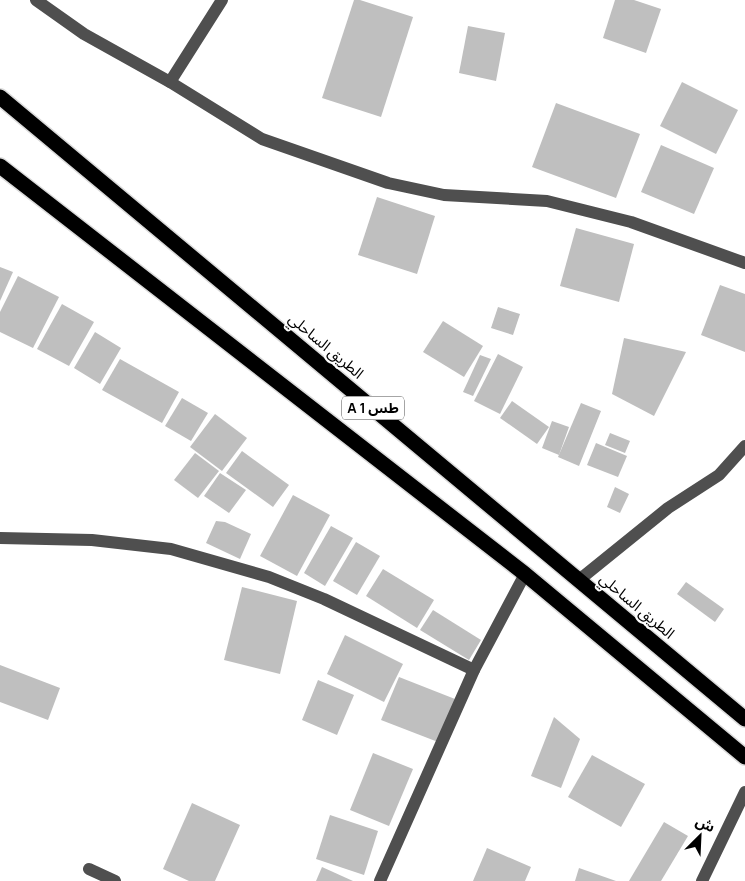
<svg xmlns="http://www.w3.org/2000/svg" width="745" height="881" font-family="Manrope,'Noto Sans Arabic',sans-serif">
<rect width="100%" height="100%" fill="#fff"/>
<g fill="#bfbfbf">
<path d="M354 0H360L413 17 381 117 322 98Z"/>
<path d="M615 0H634L661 9 646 53 603 38Z"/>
<path d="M468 26 505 33 496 81 459 73Z"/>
<path d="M682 82 738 110 716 154 660 126Z"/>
<path d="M556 103 640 134 616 198 532 167Z"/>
<path d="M661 145 714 168 694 214 641 192Z"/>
<path d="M377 197 435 216 417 274 358 255Z"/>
<path d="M576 228 634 244 619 302 560 286Z"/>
<path d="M0 267 13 272 0 301Z"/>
<path d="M18 276 59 297 33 348 0 332V312Z"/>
<path d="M720 285 745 294V352L701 335Z"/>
<path d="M62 304 94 322 69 366 37 349Z"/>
<path d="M498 307 520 314 513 335 491 328Z"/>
<path d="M443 321 483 346 464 377 423 352Z"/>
<path d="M95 332 121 348 100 384 74 368Z"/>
<path d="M624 338 686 352 654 416 612 394Z"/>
<path d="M498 354 523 367 500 414 474 401Z"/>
<path d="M480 355 491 359 473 396 463 392Z"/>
<path d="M120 359 179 392 162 423 102 390Z"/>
<path d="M182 398 208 413 191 441 165 426Z"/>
<path d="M512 401 549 427 537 444 500 418Z"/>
<path d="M581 403 601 411 579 466 558 457Z"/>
<path d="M215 414 247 438 222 471 190 447Z"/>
<path d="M552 421 569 427 559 455 542 448Z"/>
<path d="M610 433 630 441 625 453 605 445Z"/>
<path d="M596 443 627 456 618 477 587 465Z"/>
<path d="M242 451 289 485 273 507 226 473Z"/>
<path d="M195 453 219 471 198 498 174 480Z"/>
<path d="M220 473 246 490 229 513 204 496Z"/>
<path d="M615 487 629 494 620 513 607 507Z"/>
<path d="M293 495 330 515 297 576 260 556Z"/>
<path d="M216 521 225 522 251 534 240 559 206 543Z"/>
<path d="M331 526 353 538 325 586 304 573Z"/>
<path d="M356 542 380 556 357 595 333 581Z"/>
<path d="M383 569 434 600 417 628 366 596Z"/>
<path d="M686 582 724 609 715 622 677 594Z"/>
<path d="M242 587 297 601 280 674 224 660Z"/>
<path d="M433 610 481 640 469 660 420 630Z"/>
<path d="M345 635 403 664 384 702 327 674Z"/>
<path d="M0 665 60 688 48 720 0 702Z"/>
<path d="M399 677 455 699 438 742 381 720Z"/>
<path d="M318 680 354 695 337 735 302 720Z"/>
<path d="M554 717 580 739 561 788 531 776Z"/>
<path d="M373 753 413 769 389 826 350 810Z"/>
<path d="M592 755 645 784 621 827 568 797Z"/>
<path d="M192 803 240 825 215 881H189L163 869Z"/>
<path d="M330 815 378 831 364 875 316 859Z"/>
<path d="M664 822 688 836 661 881H629Z"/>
<path d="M487 848 531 867 525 881H473Z"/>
<path d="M322 867 353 881H316Z"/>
<path d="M579 868 616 881H575Z"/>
</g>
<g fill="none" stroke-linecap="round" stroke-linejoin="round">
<defs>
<g id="highway">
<path d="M0 97 745 719"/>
<path d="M0 166 525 574 745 757"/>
</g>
</defs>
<use href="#highway" stroke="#dbdbdb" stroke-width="18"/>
<g stroke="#4f4f4f" stroke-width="12">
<path d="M36 0 84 34 170 82 262 139 388 183 444 195 547 201 631 222 745 263"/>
<path d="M170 82 222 0"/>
<path d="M0 538 92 540 171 549 269 577 324 599 474 670"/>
<path d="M579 580 668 508 719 475 745 446"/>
<path d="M89 869 115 881"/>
<path d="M380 881 474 670 525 574"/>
<path d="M702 881 745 792"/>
</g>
<use href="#highway" stroke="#000" stroke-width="15"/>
</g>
<g text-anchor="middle" stroke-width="4.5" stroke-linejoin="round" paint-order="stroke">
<rect fill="#fff" stroke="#4c4c4c" stroke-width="1" x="342" y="396.5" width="62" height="23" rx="4"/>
<g font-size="14" font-weight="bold" fill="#000">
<text x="373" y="413">A 1 طس</text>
</g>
<g font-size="15" fill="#000" stroke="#fff">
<text transform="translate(326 346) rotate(40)" y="5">الطريق الساحلي</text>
<text transform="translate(637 606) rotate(40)" y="5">الطريق الساحلي</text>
</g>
</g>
<g transform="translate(700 836) rotate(24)" stroke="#ffffff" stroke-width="4" paint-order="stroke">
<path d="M0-4L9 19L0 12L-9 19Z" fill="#000000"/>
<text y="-8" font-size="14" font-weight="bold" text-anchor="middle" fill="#000000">ش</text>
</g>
</svg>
